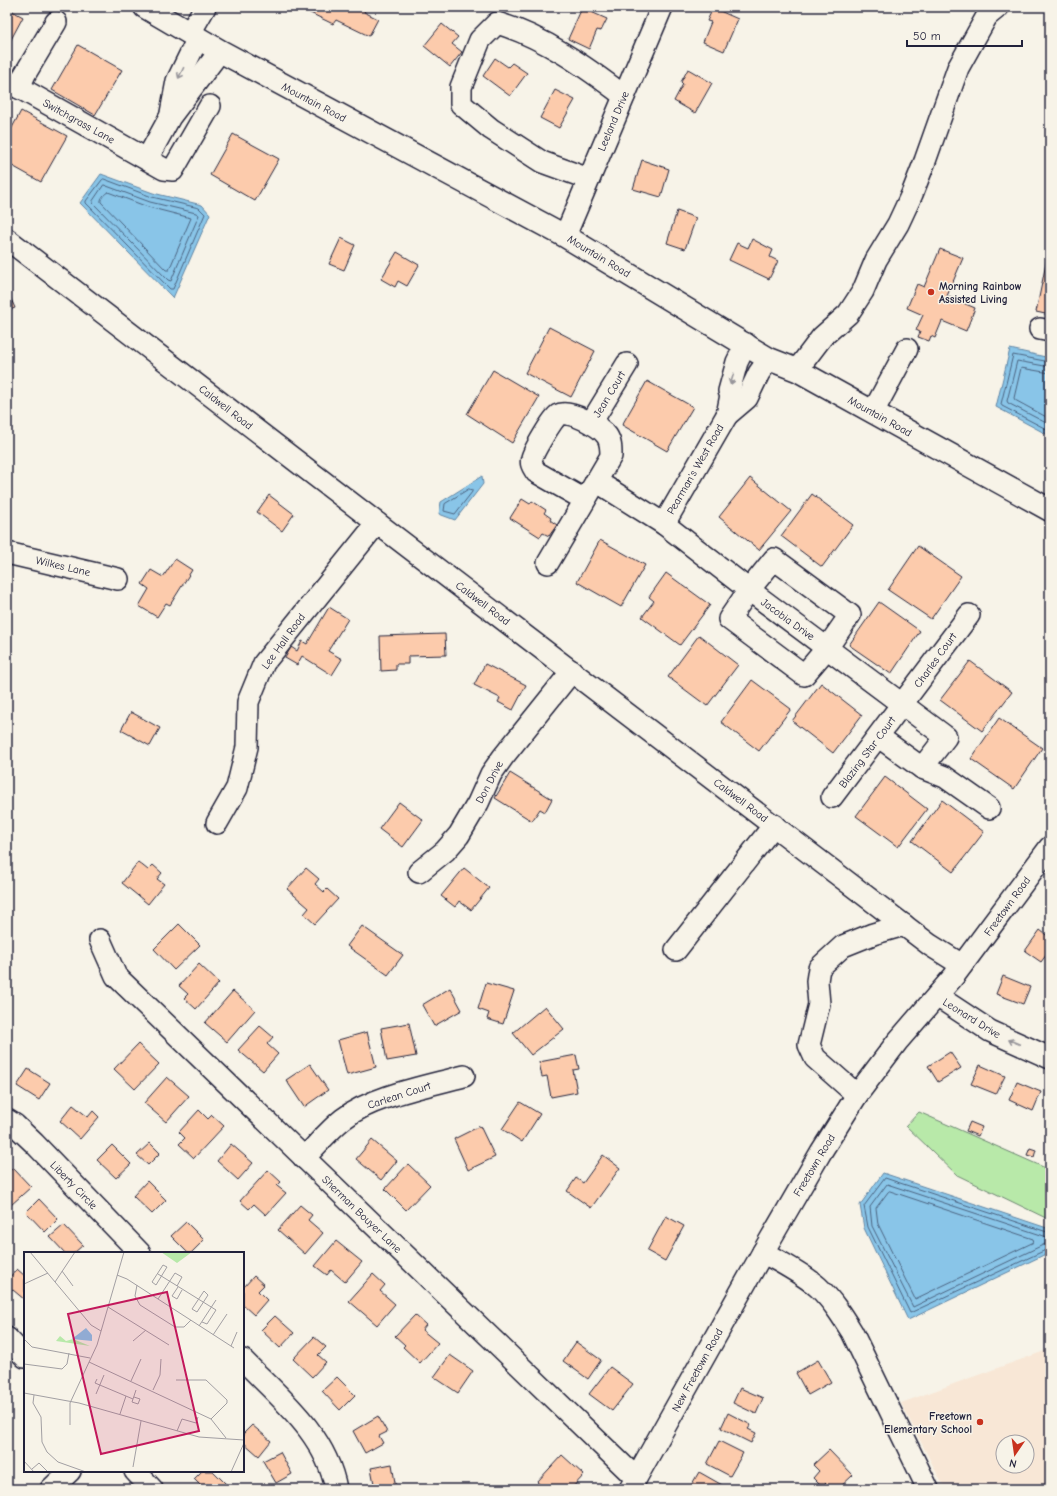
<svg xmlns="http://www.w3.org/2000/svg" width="1057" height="1496" font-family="'Comic Neue',sans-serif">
<rect width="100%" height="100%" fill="#f7f3e8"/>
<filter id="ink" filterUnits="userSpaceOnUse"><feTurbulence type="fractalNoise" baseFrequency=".025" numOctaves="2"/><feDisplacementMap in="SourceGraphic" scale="8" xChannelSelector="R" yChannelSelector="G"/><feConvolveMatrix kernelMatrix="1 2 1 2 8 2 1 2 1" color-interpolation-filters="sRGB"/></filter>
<g filter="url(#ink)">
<path fill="#f8e7d6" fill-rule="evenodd" d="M1050 1349V1489H945L901 1403ZM1003 1442H1027V1466H1003Z"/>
<path fill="#b8e9a9" stroke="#6d8672" d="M919 1112 1050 1170V1220L957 1175 906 1126Z"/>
<g fill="#89c5e8" stroke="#6084a3">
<path d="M101 174 153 193 202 205 210 214 173 298 80 203Z"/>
<path d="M1010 349 1050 358V436L996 407Z"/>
<path d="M482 476 483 484 455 520 439 514 441 502Z"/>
<path d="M883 1173 1050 1229V1252L908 1320 864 1228 860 1205Z"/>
</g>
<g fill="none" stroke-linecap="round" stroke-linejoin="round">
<g stroke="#4b6380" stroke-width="1">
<path d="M104 179 152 197 199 208 205 214 173 289H170L86 203V201L102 180Z"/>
<path d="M104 185 150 202 196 213 199 215 171 281 168 280 93 203V201Z"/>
<path d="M108 192 148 207 191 218 169 270H166L101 202C100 199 105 193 108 192Z"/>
<path d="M1050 362 1013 355 1001 404 1002 406 1050 431"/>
<path d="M1050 367 1017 361 1007 401 1008 403 1050 425"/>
<path d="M1050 373 1021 368 1014 398 1015 400 1050 419"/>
<path d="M469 489 472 490V492L455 514 444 511 445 504Z"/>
<path d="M890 1191 1033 1239 1034 1242 915 1299 878 1224 876 1208 888 1192Z"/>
<path d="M1050 1233 885 1178 864 1206 868 1227 910 1313 1050 1248"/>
<path d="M1050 1238 887 1184 870 1207 872 1226 913 1307 1045 1244 1050 1243"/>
</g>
</g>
<g fill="#fccbac" stroke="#22223b">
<path d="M303 7H367L364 12 378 19 369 36 336 20 333 24 302 9Z"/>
<path d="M7 8 23 17 7 47Z"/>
<path d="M582 8 607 19 601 31 597 30 589 49 568 39Z"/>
<path d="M713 8 738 19 724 51 703 42 711 22 707 21Z"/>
<path d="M442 24 458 37 452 44 462 52 450 67 424 46Z"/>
<path d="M78 45 122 70 95 115 52 90Z"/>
<path d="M495 58 508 67 512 63 527 73 510 96 483 76Z"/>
<path d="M688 69 712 83 695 113 674 101 683 84 681 82Z"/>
<path d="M555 90 575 100 559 128 540 118Z"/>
<path d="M21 111 67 136 41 182 7 163V137Z"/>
<path d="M233 134 279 159 255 201 210 175Z"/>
<path d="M642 160 669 169 661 197 633 189Z"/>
<path d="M677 211 696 218 685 249 667 243Z"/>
<path d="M341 238 355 245 344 270 329 264Z"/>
<path d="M752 239 773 250 770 257 778 261 769 279 729 260 737 243 748 248Z"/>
<path d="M1050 244V315L1036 312Z"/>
<path d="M940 249 963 258 947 296 975 308 966 331 942 321 935 338 931 336 929 341 918 337 920 332 916 330 923 315 907 308 917 284 924 287Z"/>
<path d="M397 252 419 265 407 286 398 281 395 287 381 279Z"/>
<path d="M7 290 15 308 7 311Z"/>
<path d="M549 327 595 351 571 397 525 373Z"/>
<path d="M493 370 539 397 512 443 467 414Z"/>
<path d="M647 381 693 407 667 451 622 425Z"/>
<path d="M750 478 791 511 759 550 719 517Z"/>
<path d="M812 494 853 525 822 567 781 536Z"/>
<path d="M269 495 294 514 282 531 257 512Z"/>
<path d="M522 499 530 504 532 501 546 510 544 513 551 518 550 520 557 525 549 536 543 533 540 537 510 518Z"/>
<path d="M600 540 645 565 621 607 577 582Z"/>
<path d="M918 546 961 576 931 619 888 590Z"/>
<path d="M175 559 192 570 170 605 166 603 157 617 139 606 149 589 142 584 151 570 163 577Z"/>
<path d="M666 573 710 605 680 645 642 617 654 601 649 597Z"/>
<path d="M879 602 920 631 891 674 849 645Z"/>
<path d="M329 607 348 619 328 651 342 659 332 675 302 656 297 665 285 658 291 647 297 651 302 641 307 644Z"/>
<path d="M445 634 446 655 408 656V664H396V670L381 671 380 636Z"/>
<path d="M699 635 738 665 707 706 668 677Z"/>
<path d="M970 661 1012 692 982 731 940 700Z"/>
<path d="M485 664 526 685 513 710 498 702 500 698 474 685Z"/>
<path d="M752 680 791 709 759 751 721 722Z"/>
<path d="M821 683 862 715 833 753 792 721Z"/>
<path d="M131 712 160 728 150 746 121 730Z"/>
<path d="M999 718 1042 748 1014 789 971 759Z"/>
<path d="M510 773 552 799 545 812 540 809 532 821 495 798Z"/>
<path d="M885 777 927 809 898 847 856 816Z"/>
<path d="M942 800 984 832 953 872 912 841Z"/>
<path d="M399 802 423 820 403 847 379 829Z"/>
<path d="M138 862 148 870 153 865 162 873 157 879 164 884 148 904 122 883Z"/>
<path d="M306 868 319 879 315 884 324 892 327 889 338 899 315 924 304 914 309 908 287 889Z"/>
<path d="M464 868 489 888 471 910 459 901 455 907 441 896Z"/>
<path d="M179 924 200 945 174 970 154 949Z"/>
<path d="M362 926 403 955 388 975 347 946Z"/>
<path d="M1040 930 1050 938V950L1041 962 1025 951Z"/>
<path d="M199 964 219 983 196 1009 184 998 188 994 179 986Z"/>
<path d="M1003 976 1030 987 1023 1004 996 994Z"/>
<path d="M486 983 514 991 503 1024 487 1019 489 1013 478 1009Z"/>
<path d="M450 988 462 1010 434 1026 422 1005Z"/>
<path d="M233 991 255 1010 227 1042 205 1023Z"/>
<path d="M545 1006 564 1029 531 1055 513 1033Z"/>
<path d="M409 1023 416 1056 387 1061 381 1028Z"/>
<path d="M260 1026 273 1037 267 1044 278 1054 263 1071 238 1050Z"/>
<path d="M367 1032 376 1067 347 1075 338 1040Z"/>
<path d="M138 1044 159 1064 135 1089 114 1069Z"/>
<path d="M950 1052 961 1068 938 1082 928 1066Z"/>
<path d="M576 1055 579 1069 573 1070 577 1092 551 1097 547 1076 542 1077 539 1062Z"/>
<path d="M310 1064 328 1090 304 1107 286 1080Z"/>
<path d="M980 1065 1005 1076 996 1094 971 1084Z"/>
<path d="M28 1069 50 1083 39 1100 17 1086Z"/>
<path d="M167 1077 189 1096 166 1122 144 1103Z"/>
<path d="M1017 1082 1041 1092 1033 1111 1009 1100Z"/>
<path d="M520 1102 540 1114 522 1142 502 1129Z"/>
<path d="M73 1105 88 1117 93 1111 99 1117 80 1139 60 1121Z"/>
<path d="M199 1110 208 1119 212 1115 224 1126 194 1158 179 1144 185 1138 179 1132Z"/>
<path d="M970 1122 982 1127 978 1136 966 1131Z"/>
<path d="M480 1126 495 1157 468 1170 454 1139Z"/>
<path d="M372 1140 397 1161 381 1180 356 1159Z"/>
<path d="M150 1143 160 1153 148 1165 137 1155Z"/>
<path d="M231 1144 253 1163 238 1180 217 1161Z"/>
<path d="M112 1145 131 1164 116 1178 97 1160Z"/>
<path d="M1030 1148 1036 1150 1034 1157 1027 1155Z"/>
<path d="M603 1155 620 1168 591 1208 567 1191 576 1178 583 1183Z"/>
<path d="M408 1164 430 1185 406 1210 385 1189Z"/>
<path d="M13 1168 31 1187 11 1205 7 1200V1173Z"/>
<path d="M268 1170 281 1182 277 1186 286 1193 266 1215 254 1204 249 1209 240 1201Z"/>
<path d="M147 1181 166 1200 152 1214 133 1196Z"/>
<path d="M39 1199 58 1219 45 1232 26 1212Z"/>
<path d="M300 1205 312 1215 308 1220 323 1233 305 1254 278 1230Z"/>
<path d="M666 1216 684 1226 665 1261 647 1251Z"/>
<path d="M186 1222 204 1240 191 1253H188L171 1236Z"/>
<path d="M64 1225 83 1245 74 1253H65L50 1237Z"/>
<path d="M336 1241 362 1262 345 1282 331 1270 327 1275 315 1266Z"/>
<path d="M17 1269 25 1276V1300L7 1285V1280Z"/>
<path d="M373 1274 385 1285 380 1291 395 1304 377 1325 349 1301Z"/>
<path d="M254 1276 264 1285 258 1291 267 1300 254 1315 243 1305V1288Z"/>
<path d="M415 1315 426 1325 422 1330 438 1343 420 1363 403 1347 405 1345 395 1336Z"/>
<path d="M275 1316 294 1333 280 1348 261 1330Z"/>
<path d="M314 1337 326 1347 318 1355 326 1362 312 1377 293 1359Z"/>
<path d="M576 1342 601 1360 588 1379 563 1361Z"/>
<path d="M450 1355 473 1371 458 1393 434 1377Z"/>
<path d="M818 1360 831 1382 808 1395 796 1373Z"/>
<path d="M610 1367 633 1384 612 1411 589 1394Z"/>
<path d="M337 1377 355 1395 340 1410 322 1391Z"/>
<path d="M740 1388 763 1398 756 1414 733 1403Z"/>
<path d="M728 1413 751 1425 748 1429 756 1433 751 1443 721 1428Z"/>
<path d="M378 1416 387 1432 379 1436 383 1443 365 1453 353 1431Z"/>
<path d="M252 1425 271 1441 259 1456 243 1442V1434Z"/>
<path d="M719 1441 743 1453 730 1476 707 1464Z"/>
<path d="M829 1450 853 1475 838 1489H832L826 1483 822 1487 813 1478 819 1471 813 1465Z"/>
<path d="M280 1452 292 1474 276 1483 263 1461Z"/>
<path d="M562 1455 584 1475 571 1489H545L537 1482Z"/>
<path d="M392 1464 396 1489H375L371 1468Z"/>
<path d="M202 1471H213L227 1485 222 1489H204L194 1479Z"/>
<path d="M699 1472 722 1485 720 1489H689Z"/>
</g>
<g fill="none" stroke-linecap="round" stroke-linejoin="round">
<defs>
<g id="minor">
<path d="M190 33 205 7"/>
<path d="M7 84 11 83 164 169 173 170 210 106"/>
<path d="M19 88 25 74 56 22"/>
<path d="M171 113 177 81 198 38"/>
<path d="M147 159 170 117 220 51"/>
<path d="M589 179 542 162 491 129 461 104V87L480 40 497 23C544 37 586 67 624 96"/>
<path d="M565 236 662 7"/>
<path d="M7 239 377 523 930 945 962 965"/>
<path d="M1040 329 1050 331"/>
<path d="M797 370 822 337 848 314 863 291 876 260 898 224 912 194 925 161 958 68 987 16 998 7"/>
<path d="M873 412 907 349"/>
<path d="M727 415 747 398 759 373 769 359"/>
<path d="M591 423 627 364"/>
<path d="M596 481 664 524 749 590 946 737 922 768"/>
<path d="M664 524 727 415 731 395 729 391 737 362 746 344"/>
<path d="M7 553 118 579"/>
<path d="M774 559 850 615 827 648 804 675 729 619 749 590Z"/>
<path d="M548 563 611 456C611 449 611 442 607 436 600 426 569 409 558 415 553 418 533 452 532 458 530 464 533 467 536 472L585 500"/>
<path d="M879 737 922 768 945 777 989 808"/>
<path d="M832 797 969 615"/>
<path d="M217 823 237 788 247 747 248 702 264 663 377 523"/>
<path d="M419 872 445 851 459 835 478 803 491 774 503 757 572 671"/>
<path d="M100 940 116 976 636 1478"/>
<path d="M676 950 774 825"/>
<path d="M937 996 990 1031 1050 1058"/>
<path d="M857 1095 815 1058 809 1045 819 1004 817 981 819 968 843 946 873 934 904 925"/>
<path d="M7 1120 15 1125 34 1143 140 1253"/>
<path d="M304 1158C317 1145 329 1130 343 1119 372 1096 428 1086 464 1076"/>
<path d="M763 1252C781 1263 802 1273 818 1287 832 1300 842 1316 852 1332L928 1489"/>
<path d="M7 1338 25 1357"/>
<path d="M243 1360C280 1398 326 1434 336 1489"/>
<path d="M135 1471 152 1489"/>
<path d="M51 1489 70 1471"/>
<path d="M630 1489 763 1252 821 1152 857 1095 897 1042 954 976 1050 847"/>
</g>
<path id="major" d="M145 7 220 51 565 236 769 359 797 370 1050 510"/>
</defs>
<use href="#minor" stroke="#22223b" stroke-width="24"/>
<use href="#major" stroke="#22223b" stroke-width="25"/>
<use href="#minor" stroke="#f7f3e8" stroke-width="21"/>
<use href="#major" stroke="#f7f3e8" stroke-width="22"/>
</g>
<defs><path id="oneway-shaft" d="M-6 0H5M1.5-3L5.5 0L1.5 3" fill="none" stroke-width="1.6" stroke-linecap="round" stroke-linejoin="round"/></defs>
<g stroke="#97959a">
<use href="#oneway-shaft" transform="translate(181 73) rotate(116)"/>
<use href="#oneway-shaft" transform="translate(732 379) rotate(107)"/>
<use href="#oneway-shaft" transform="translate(1014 1042) rotate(-157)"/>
</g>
</g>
<g fill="#c8321e" stroke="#f7f3e8" stroke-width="1.5">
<circle cx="931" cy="292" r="4"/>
<circle cx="980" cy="1422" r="4"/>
</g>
<g text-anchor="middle" stroke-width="3" stroke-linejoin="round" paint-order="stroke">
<g font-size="11" fill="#22223b" stroke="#f7f3e8">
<text transform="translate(314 102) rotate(28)" y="4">Mountain Road</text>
<text transform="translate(79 121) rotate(29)" y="4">Switchgrass Lane</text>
<text transform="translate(613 121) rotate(-67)" y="4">Leeland Drive</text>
<text transform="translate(599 256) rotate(31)" y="4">Mountain Road</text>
<text transform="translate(609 394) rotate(-59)" y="4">Jean Court</text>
<text transform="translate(226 407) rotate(38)" y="4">Caldwell Road</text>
<text transform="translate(880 416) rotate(29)" y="4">Mountain Road</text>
<text transform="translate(695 469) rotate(-60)" y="4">Pearman's West Road</text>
<text transform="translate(63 566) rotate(13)" y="4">Wilkes Lane</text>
<text transform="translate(483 603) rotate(37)" y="4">Caldwell Road</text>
<text transform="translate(788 619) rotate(36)" y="4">Jacobia Drive</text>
<text transform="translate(283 641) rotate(-54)" y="4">Lee Hall Road</text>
<text transform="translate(935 660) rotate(-54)" y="4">Charles Court</text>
<text transform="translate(867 752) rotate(-53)" y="4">Blazing Star Court</text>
<text transform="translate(489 782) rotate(-62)" y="4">Don Drive</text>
<text transform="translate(741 800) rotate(37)" y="4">Caldwell Road</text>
<text transform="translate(1007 906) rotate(-54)" y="4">Freetown Road</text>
<text transform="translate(972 1018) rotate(32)" y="4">Leonard Drive</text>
<text transform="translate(399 1095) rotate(-18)" y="4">Carlean Court</text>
<text transform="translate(814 1165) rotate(-59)" y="4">Freetown Road</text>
<text transform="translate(74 1185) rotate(46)" y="4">Liberty Circle</text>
<text transform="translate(362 1214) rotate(44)" y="4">Sherman Bouyer Lane</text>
<text transform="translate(697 1370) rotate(-61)" y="4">New Freetown Road</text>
</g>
<g font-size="11" font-weight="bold" fill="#22223b" stroke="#f7f3e8" text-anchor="start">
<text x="939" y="290">Morning Rainbow<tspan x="939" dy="13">Assisted Living</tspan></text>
<text x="972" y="1420" text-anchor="end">Freetown<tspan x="972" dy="13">Elementary School</tspan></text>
</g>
</g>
<g transform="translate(24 1252)">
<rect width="220" height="220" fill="#f7f3e8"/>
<path d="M137 0H168L153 11ZM36 84 42 89 49 87 66 94 32 89Z" fill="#b8e9a9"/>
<path d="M62 76 68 83V89L48 87Z" fill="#89c5e8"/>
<path fill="none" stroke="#a29fa3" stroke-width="1" d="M6 0 67 73 77 79M139 13 143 15 132 33 128 30ZM38 19 49 34M134 22 192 58 183 72 178 70M93 23 103 27 210 96M31 30 51 0M0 32 24 21M113 33 111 44 116 53 151 75H160L167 68M154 35 148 44 153 47 158 38M180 39 184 43 173 60 168 57ZM134 47 151 21 158 25 153 34M84 55 145 93M175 74 192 48M189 83 203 62M0 87 8 95 66 106M109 89 122 78M207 94 213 80M65 110 187 167M0 112 38 117 43 112 45 101M73 127 71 131 109 147M152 128H182L203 148V151L187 167 202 186M107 129 117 107M129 138 136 123 137 107M0 141 55 151 175 185 220 188M72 142 80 123M10 143 9 151 17 165 18 190 23 200 34 210 62 220M110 145 116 147 114 152 108 150 112 138M96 162 102 144M158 167 172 171 174 165M46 173V151L73 93 100 0M153 179 158 167M0 209 10 220M109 215 117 169M8 217 15 211 24 220M207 220 220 191"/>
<path fill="#c2185b" fill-opacity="0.15" stroke="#c2185b" stroke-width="2" d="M143 40 175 179 77 202 44 62Z"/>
<rect width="220" height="220" fill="none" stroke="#22223b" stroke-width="2"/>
</g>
<rect width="1057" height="1496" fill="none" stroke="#f7f3e8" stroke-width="24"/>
<rect x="12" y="12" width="1033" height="1472" fill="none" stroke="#22223b" stroke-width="1.5" filter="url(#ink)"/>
<g transform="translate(1015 1454) rotate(193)"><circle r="19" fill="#f7f3e8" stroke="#a29fa3"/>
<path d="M0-3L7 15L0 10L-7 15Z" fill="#c8321e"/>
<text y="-6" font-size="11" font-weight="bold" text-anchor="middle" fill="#22223b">N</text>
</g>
<path d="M907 40v6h115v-6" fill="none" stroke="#22223b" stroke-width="2"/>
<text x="913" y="40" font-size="12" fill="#22223b" stroke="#f7f3e8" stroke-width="3" paint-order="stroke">50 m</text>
</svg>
